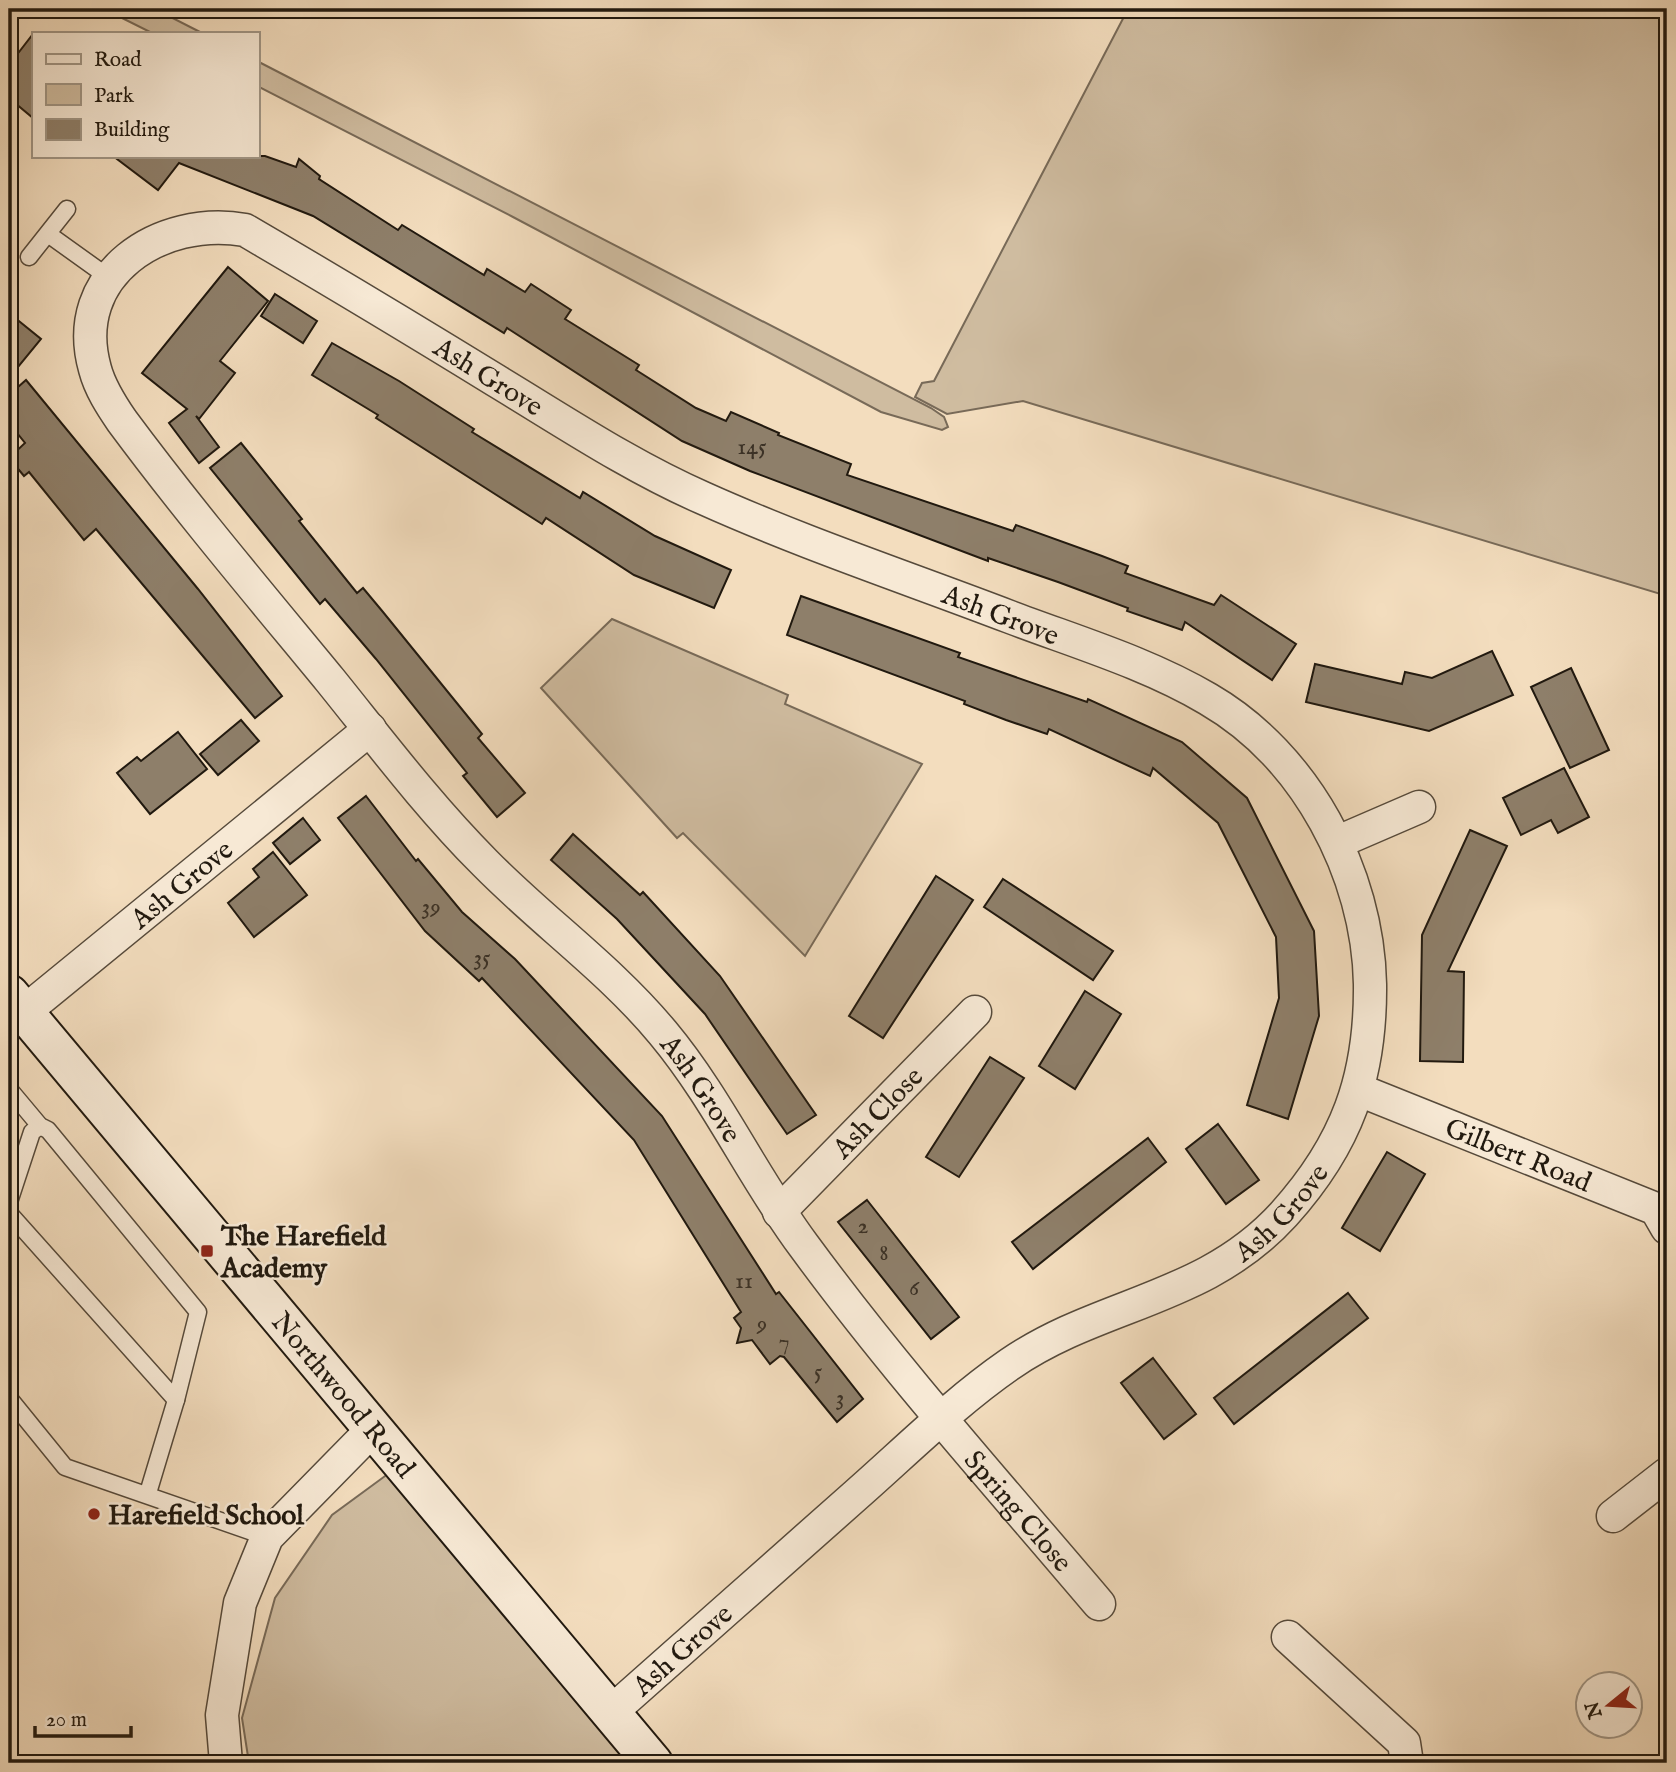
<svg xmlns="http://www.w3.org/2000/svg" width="1676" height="1772" font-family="'IM FELL English',serif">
<rect width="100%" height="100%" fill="#f3ddbe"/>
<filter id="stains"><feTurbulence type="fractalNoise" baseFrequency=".00286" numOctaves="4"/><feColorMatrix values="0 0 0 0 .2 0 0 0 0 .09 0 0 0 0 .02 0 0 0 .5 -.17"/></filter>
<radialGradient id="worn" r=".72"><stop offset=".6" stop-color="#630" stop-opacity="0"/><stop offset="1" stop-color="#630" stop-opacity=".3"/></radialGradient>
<g fill="#cfbca0" stroke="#786a58" stroke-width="2">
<path d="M104 9H155L202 33H152Z"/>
<path d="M1128 9H1667V596L1023 401 947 414 915 397 922 383 934 381Z"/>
<path d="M257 61 931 408 944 417 948 427 942 430 881 412 513 217 257 86Z"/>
<path d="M612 619 788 695 785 704 922 764 805 956 683 833 677 838 541 688Z"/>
<path d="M396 1468 644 1763H249L242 1718 275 1598 332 1515Z"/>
</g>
<g fill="#8e7f6a" stroke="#21190f" stroke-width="2">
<path d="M33 34V118L9 98V65Z"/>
<path d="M113 156H265L296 167 299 159 320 176 319 179 398 230 402 225 484 275 487 269 525 292 531 284 571 310 565 319 639 365 636 370 696 408 726 421 731 412 779 433 778 435 851 464 847 475 1013 531 1016 525 1102 556 1128 566 1125 573 1214 605 1221 595 1296 644 1272 680 1185 622 1182 630 1127 611 1128 608 1058 582 988 558V561L750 471 682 441 507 328 504 333 313 216 179 163 158 190Z"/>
<path d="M228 267 268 301 220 361 235 373 199 419 196 416 219 447 199 463 169 423 187 409 142 373Z"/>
<path d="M275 294 317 321 303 343 261 316Z"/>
<path d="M9 313 41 339 9 378Z"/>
<path d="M332 343 399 381 474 429 472 432 580 498 583 492 655 536 731 570 714 608 634 575 546 518 542 524 376 418 378 415 312 375Z"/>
<path d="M26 380 198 589 282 696 255 718 96 529 84 540 29 472 24 476 9 458 25 443 9 423V395Z"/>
<path d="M241 443 302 519 299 521 357 593 363 588 383 612 482 734 478 738 525 793 497 817 463 776 467 773 376 659 325 599 320 604 210 468Z"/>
<path d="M801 596 960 653 958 657 1087 702 1088 699 1182 742 1247 798 1314 931 1319 1016 1288 1119 1247 1105 1279 998 1276 937 1218 823 1153 768 1150 776 1049 729 1047 734 1006 720 964 704 965 701 787 635Z"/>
<path d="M1492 651 1513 695 1429 731 1306 702 1315 664 1402 684 1405 672 1432 678Z"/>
<path d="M1571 668 1609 750 1570 768 1531 687Z"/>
<path d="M241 720 259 741 218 775 200 754Z"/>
<path d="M178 732 207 769 150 814 117 773 137 757 141 761Z"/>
<path d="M1564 768 1589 817 1558 833 1551 820 1521 835 1503 798Z"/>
<path d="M366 796 416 861 418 859 462 912 515 959 662 1116 776 1294 779 1292 863 1399 837 1422 784 1357 780 1356 770 1364 752 1340 737 1343 741 1328 734 1318 741 1312 634 1140 482 978 479 981 425 931 338 818Z"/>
<path d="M303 818 320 840 290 864 273 843Z"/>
<path d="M1470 830 1507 846 1448 971 1464 972 1463 1062 1420 1061 1422 935Z"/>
<path d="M573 834 640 895 643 892 720 976 816 1115 787 1134 705 1014 617 919 551 860Z"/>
<path d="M273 852 307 895 254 937 228 903 259 877 253 869Z"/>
<path d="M936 876 973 900 883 1038 849 1016Z"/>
<path d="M1003 879 1113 951 1093 980 984 907Z"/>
<path d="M1085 991 1121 1014 1075 1089 1039 1066Z"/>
<path d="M990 1057 1024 1078 959 1177 926 1157Z"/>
<path d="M1218 1124 1259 1180 1226 1204 1186 1149Z"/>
<path d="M1148 1138 1166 1162 1033 1269 1012 1242Z"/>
<path d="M1387 1152 1425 1174 1380 1251 1342 1228Z"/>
<path d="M867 1200 959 1317 931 1339 838 1222Z"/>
<path d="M1348 1293 1368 1318 1234 1424 1214 1398Z"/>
<path d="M1153 1358 1196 1414 1164 1439 1121 1383Z"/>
</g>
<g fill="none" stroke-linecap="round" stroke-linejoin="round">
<defs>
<g id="lane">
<path d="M48 234 108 277"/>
<path d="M29 257 67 209"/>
<path d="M9 1089 40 1126 48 1130 198 1312 176 1400"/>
<path d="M9 1202 32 1132 40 1126"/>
<path d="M9 1213 176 1400 148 1493"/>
<path d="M9 1398 65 1467 267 1537"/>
</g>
<g id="street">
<path d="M1338 842 1419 807"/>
<path id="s1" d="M24 1012 370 729"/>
<path id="s2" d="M1359 1090 1656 1209 1667 1228"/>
<path id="s3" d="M779 1212 975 1012"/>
<path d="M1613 1516 1667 1474"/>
<path d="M1288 1637 1404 1743 1407 1763"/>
<path id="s4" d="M610 1713C692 1640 774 1568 856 1495 906 1451 955 1402 1010 1364 1100 1302 1205 1301 1284 1214 1347 1144 1371 1077 1370 984 1368 873 1306 756 1208 699 1147 663 1076 642 1010 617 908 578 803 543 703 498 630 466 563 421 495 380 412 329 329 279 245 230 161 215 68 274 95 369 100 388 111 405 122 421 188 510 260 595 330 680 380 742 429 807 485 863 543 922 610 969 663 1033 718 1099 753 1178 804 1246 895 1370 999 1486 1099 1604"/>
<path d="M226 1763 222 1715 240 1603 267 1537 372 1430"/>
</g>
<g id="secondary">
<path id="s5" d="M9 994 653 1763"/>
</g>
</defs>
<use href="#lane" stroke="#564a3b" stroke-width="19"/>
<use href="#street" stroke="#564a3b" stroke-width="35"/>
<use href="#secondary" stroke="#21190f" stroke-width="42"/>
<use href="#lane" stroke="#f7e9d5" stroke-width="16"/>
<use href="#street" stroke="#f7e9d5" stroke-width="32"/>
<use href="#secondary" stroke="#f7e9d5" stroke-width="38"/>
</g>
<g fill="#8f2418" stroke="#f7e9d5" stroke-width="2.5">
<rect x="200" y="1244" width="14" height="14" rx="3.5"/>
<circle cx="94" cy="1514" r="7"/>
</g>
<g text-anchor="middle" stroke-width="5" stroke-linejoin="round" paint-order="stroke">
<g font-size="24" fill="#3c3226">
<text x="752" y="454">145</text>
<text x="431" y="914">39</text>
<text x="482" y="965">35</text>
<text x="863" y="1233">2</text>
<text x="884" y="1260">8</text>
<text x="744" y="1288">11</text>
<text x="914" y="1295">6</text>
<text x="762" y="1331">9</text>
<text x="784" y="1349">7</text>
<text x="818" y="1379">5</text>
<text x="840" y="1405">3</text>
</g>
<g font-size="28" fill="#21190f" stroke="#f7e9d5">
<text transform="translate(489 376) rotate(32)" y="10">Ash Grove</text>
<text transform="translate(1001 614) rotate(21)" y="10">Ash Grove</text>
<text dy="10" stroke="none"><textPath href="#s1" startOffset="203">Ash Grove</textPath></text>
<text dy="10" stroke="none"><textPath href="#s4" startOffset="3706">Ash Grove</textPath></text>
<text dy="10" stroke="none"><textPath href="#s3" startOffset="140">Ash Close</textPath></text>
<text dy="10" stroke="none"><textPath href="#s2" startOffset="172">Gilbert Road</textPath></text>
<text dy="10" stroke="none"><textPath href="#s4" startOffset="845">Ash Grove</textPath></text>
<text dy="10" stroke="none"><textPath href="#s5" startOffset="522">Northwood Road</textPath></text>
<text dy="10" stroke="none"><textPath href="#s4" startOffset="4235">Spring Close</textPath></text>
<text dy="10" stroke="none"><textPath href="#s4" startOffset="96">Ash Grove</textPath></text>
</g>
<g font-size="28" font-weight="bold" fill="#21190f" stroke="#f7e9d5" text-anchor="start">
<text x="221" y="1245">The Harefield<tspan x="221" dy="32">Academy</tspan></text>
<text x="108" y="1524">Harefield School</text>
</g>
</g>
<rect width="1676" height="1772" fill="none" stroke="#f3ddbe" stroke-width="35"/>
<rect x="10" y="10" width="1655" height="1751" fill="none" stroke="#21190f" stroke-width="3.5"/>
<rect x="18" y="18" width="1641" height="1737" fill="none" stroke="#21190f" stroke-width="2"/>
<rect x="32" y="32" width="228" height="126" fill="#f7e9d5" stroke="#a19686" stroke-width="2"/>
<rect x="46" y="54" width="35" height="10" fill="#f7e9d5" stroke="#a19686" stroke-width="2"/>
<text x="94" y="66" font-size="21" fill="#21190f">Road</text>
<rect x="46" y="84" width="35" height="21" fill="#cfbca0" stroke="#a19686" stroke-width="2"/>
<text x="94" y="102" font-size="21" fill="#21190f">Park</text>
<rect x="46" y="119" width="35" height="21" fill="#8e7f6a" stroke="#a19686" stroke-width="2"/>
<text x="94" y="136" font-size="21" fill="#21190f">Building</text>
<g transform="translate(1609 1705) rotate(252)"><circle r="33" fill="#f7e9d5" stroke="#a19686" stroke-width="2"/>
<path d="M0-5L12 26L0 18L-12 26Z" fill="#8f2418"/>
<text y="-10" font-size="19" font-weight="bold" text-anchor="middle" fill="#21190f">N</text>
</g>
<path d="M35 1726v10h96v-10" fill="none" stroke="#21190f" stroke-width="3.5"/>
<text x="46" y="1726" font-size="21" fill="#21190f" stroke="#f7e9d5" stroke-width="5" paint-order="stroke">20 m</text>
<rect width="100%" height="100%" filter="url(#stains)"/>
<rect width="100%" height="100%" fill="url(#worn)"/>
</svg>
